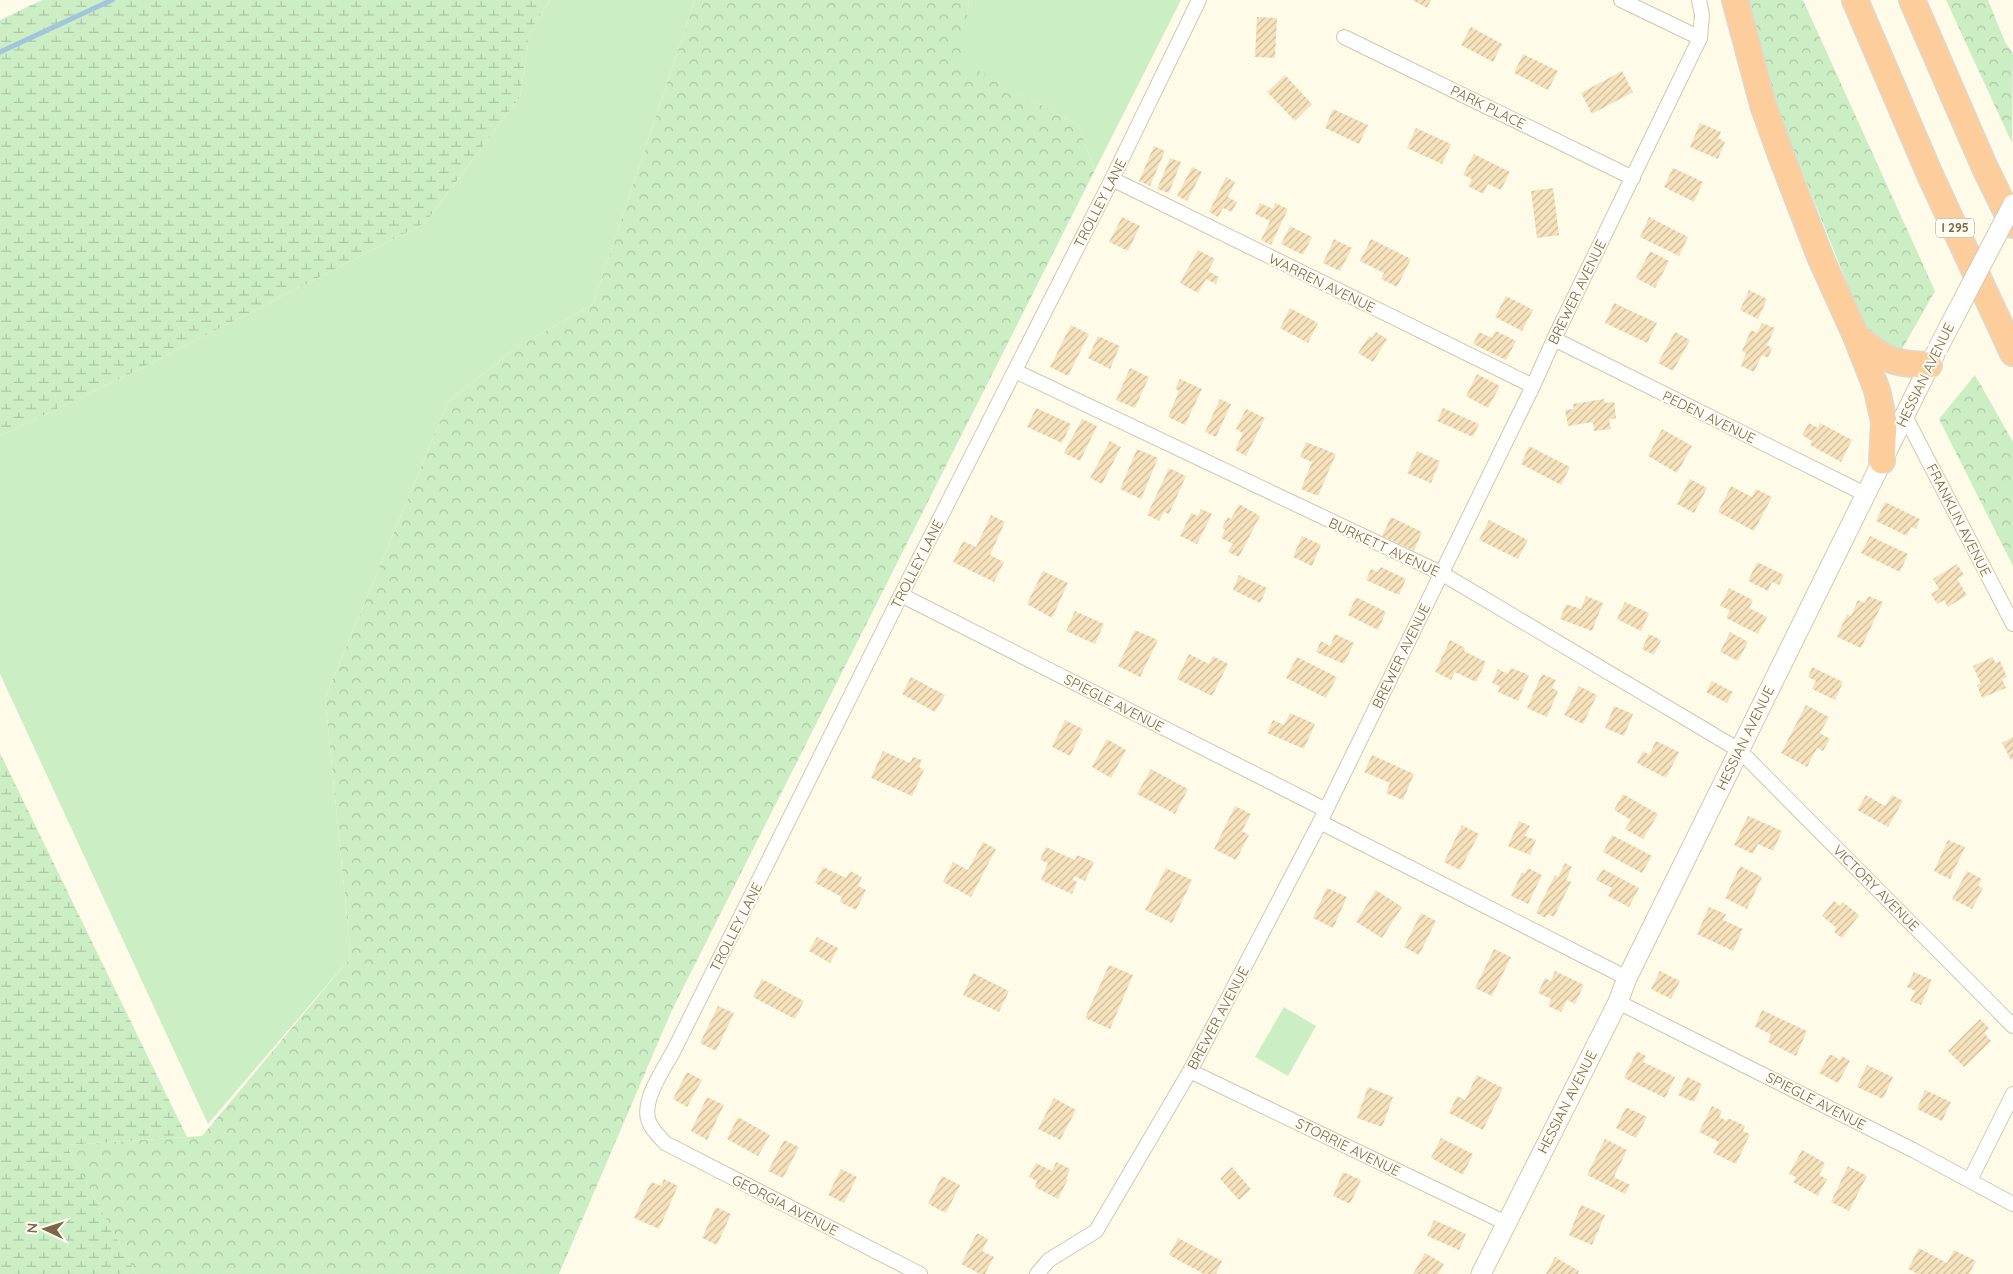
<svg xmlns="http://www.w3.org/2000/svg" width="2013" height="1274" font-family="Quicksand,sans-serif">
<defs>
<pattern id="forest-crowns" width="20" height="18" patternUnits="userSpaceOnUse" patternTransform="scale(1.25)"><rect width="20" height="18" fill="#cceec5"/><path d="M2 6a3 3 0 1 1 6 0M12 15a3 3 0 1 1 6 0" fill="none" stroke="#abc5a2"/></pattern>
<pattern id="wetland-marsh" width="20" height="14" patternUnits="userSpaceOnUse" patternTransform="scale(1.25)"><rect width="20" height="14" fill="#cceec5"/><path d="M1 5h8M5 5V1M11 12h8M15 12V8" fill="none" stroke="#abc5a2"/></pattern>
<pattern id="building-hatch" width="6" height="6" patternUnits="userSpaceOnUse" patternTransform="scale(1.25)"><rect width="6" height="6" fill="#f6e3be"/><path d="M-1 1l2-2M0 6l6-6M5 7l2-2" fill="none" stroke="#ccbc9c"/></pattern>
</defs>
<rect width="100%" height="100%" fill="#fefbe9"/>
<g fill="#cceec5">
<path d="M550 0H695L593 304 514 349 448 402 325 698 351 957 208 1124 0 674V436L142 368 425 223 520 97 530 31Z"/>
<path d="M969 0H1181L1095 170 1078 125 961 62Z"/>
<path d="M1284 1007 1316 1026 1288 1076 1255 1057Z"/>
</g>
<g fill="url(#forest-crowns)">
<path d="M695 0H969L962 62 1078 125 1095 170 672 1010 559 1274H136L66 1145 202 1136 351 957 325 698 448 402 514 349 593 304Z"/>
<path d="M1749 0H1803L1935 291 1901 351 1876 344 1862 320 1778 112Z"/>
<path d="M1946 0H1988L2005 42 2013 53 2012 143Z"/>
<path d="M1975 375 2013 442V566L1939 419Z"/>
</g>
<g fill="url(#wetland-marsh)">
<path d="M42 0H550L530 31 520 97 425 223 142 368 0 436V20Z"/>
<path d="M0 753 187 1137 66 1145 136 1274H0Z"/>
</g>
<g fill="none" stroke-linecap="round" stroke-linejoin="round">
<path stroke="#a0c5dd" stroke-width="5" d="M0 52 112 0"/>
</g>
<g fill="url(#building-hatch)">
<path d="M1412 0H1431L1427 8Z"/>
<path d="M1257 17 1277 18 1275 58 1255 57Z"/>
<path d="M1471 27 1502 44 1493 62 1461 45Z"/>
<path d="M1523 54 1558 71 1548 90 1514 73Z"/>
<path d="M1622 71 1633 92 1592 114 1581 93Z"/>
<path d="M1285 75 1312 104 1295 121 1267 92Z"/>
<path d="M1333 109 1368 125 1359 144 1325 128Z"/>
<path d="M1700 123 1721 132 1718 138 1725 142 1718 159 1690 147Z"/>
<path d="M1416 128 1451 144 1442 164 1407 148Z"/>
<path d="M1154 146 1165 151 1150 186 1139 181Z"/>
<path d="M1474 154 1510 172 1501 190 1488 184 1483 194 1468 186 1472 179 1463 175Z"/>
<path d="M1170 158 1181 162 1169 193 1157 189Z"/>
<path d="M1192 167 1202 172 1187 201 1177 196Z"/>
<path d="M1673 168 1703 182 1694 202 1664 187Z"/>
<path d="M1226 177 1235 182 1228 197 1237 202 1232 212 1223 208 1218 217 1209 212Z"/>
<path d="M1553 188 1559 235 1537 238 1531 191Z"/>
<path d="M1260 203 1273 209 1275 203 1288 209 1271 245 1261 240 1270 221 1255 214Z"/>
<path d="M1122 217 1140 226 1128 251 1109 242Z"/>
<path d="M1649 217 1688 237 1679 256 1640 237Z"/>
<path d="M1290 226 1312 237 1303 255 1281 244Z"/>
<path d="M1334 239 1352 248 1340 271 1323 263Z"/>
<path d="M1371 239 1411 259 1397 287 1381 279 1384 273 1360 261Z"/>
<path d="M1198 250 1215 259 1208 271 1219 277 1216 284 1206 279 1198 293 1180 283Z"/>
<path d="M1650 251 1669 261 1655 288 1636 278Z"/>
<path d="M1749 290 1767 299 1758 319 1740 310Z"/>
<path d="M1506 296 1533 310 1522 331 1495 317Z"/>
<path d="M1614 303 1657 323 1647 343 1605 323Z"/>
<path d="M1290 308 1318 323 1308 343 1280 328Z"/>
<path d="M1762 323 1775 328 1767 345 1772 348 1768 358 1762 355 1754 372 1741 366 1746 353 1742 351 1751 330 1757 333Z"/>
<path d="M1071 325 1089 334 1068 376 1050 367Z"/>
<path d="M1496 331 1516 341 1506 360 1473 344 1479 332 1492 338Z"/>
<path d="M1376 332 1387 339 1373 362 1358 353 1369 336 1372 338Z"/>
<path d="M1675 332 1690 340 1673 371 1658 363Z"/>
<path d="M1098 336 1120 346 1110 369 1088 358Z"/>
<path d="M1130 368 1149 377 1135 408 1116 400Z"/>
<path d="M1477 374 1500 386 1488 408 1466 396Z"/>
<path d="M1180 379 1202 389 1185 425 1168 417 1179 391 1175 389Z"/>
<path d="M1220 399 1231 404 1216 437 1205 432Z"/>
<path d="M1604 399 1605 403 1614 402 1616 418 1609 420 1611 429 1594 431 1593 422 1568 426 1565 410 1574 409 1573 404Z"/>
<path d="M1036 408 1071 424 1062 443 1027 427Z"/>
<path d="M1443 408 1479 424 1473 437 1437 421Z"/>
<path d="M1246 409 1265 418 1246 456 1235 450 1243 433 1236 429Z"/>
<path d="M1082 419 1097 426 1080 461 1064 453Z"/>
<path d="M1809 423 1818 428 1820 423 1852 440 1841 462 1810 445 1812 441 1802 435Z"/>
<path d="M1662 429 1692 446 1677 473 1648 456Z"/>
<path d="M1110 441 1121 447 1102 484 1090 478Z"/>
<path d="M1306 442 1336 454 1318 496 1301 489 1312 462 1300 457Z"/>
<path d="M1529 446 1570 467 1561 485 1521 464Z"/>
<path d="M1137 449 1158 458 1141 499 1120 489Z"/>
<path d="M1417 451 1440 461 1431 483 1407 473Z"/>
<path d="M1169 468 1186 476 1169 514 1164 512 1159 521 1147 515Z"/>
<path d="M1690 479 1707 488 1694 513 1677 504Z"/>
<path d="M1731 486 1752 497 1756 489 1772 497 1754 531 1718 512Z"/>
<path d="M1885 502 1920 519 1916 529 1911 527 1907 536 1876 521Z"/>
<path d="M1239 504 1260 516 1239 557 1228 552 1233 544 1221 538 1225 530 1222 528 1228 517 1231 519Z"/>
<path d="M1201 509 1212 514 1197 544 1180 536 1191 513 1198 516Z"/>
<path d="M991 515 1005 522 990 555 1004 562 994 582 953 562 963 541 976 547Z"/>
<path d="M1391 517 1422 532 1414 551 1382 536Z"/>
<path d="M1489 520 1528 540 1518 559 1479 540Z"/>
<path d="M1302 536 1321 545 1312 566 1293 557Z"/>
<path d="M1870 536 1908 554 1900 572 1861 553Z"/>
<path d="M1757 562 1784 575 1779 585 1772 582 1768 591 1748 581Z"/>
<path d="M1957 564 1964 575 1957 579 1967 595 1948 607 1944 600 1937 604 1931 594 1939 589 1933 579Z"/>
<path d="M1381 567 1406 579 1399 595 1366 580 1371 569 1378 572Z"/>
<path d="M1043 571 1068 583 1052 618 1027 604Z"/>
<path d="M1239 575 1267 588 1260 603 1233 590Z"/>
<path d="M1729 588 1753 600 1749 608 1767 617 1758 634 1726 618 1730 610 1720 606Z"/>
<path d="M1586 596 1603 603 1592 631 1560 619 1566 604 1581 609Z"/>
<path d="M1868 596 1883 602 1861 648 1837 637 1847 614 1851 616 1858 600 1865 603Z"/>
<path d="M1356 597 1386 612 1378 630 1348 615Z"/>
<path d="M1625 602 1649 613 1641 631 1617 619Z"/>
<path d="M1075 611 1104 624 1095 644 1066 631Z"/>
<path d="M1135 630 1158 640 1140 677 1118 666Z"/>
<path d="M1730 632 1748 642 1738 661 1720 652Z"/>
<path d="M1335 634 1354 643 1344 664 1316 652 1321 641 1330 646Z"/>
<path d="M1649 634 1661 640 1654 655 1642 649Z"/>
<path d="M1450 640 1465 648 1464 651 1486 662 1476 682 1455 672 1451 680 1435 672Z"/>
<path d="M1189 654 1209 664 1213 656 1228 664 1212 696 1177 679Z"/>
<path d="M1297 657 1337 677 1326 698 1286 678Z"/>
<path d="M1993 657 1995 663 2000 661 2007 677 2002 679 2006 688 1982 698 1977 685 1981 684 1973 666Z"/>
<path d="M1812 667 1843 682 1835 700 1812 689 1816 681 1808 677Z"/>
<path d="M1511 668 1529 675 1518 701 1498 692 1500 686 1492 683 1498 669 1508 674Z"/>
<path d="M1542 674 1556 680 1552 688 1558 691 1547 717 1527 708Z"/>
<path d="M911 677 945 695 935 712 902 694Z"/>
<path d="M1712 681 1733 692 1727 703 1706 692Z"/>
<path d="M1579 686 1597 695 1583 724 1564 715Z"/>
<path d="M1806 705 1829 717 1820 733 1830 739 1823 751 1817 748 1807 767 1781 753Z"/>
<path d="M1614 706 1633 714 1624 736 1605 728Z"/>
<path d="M1290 713 1315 724 1304 749 1267 733 1273 720 1284 725Z"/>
<path d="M1065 720 1083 729 1070 756 1052 747Z"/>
<path d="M2013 737V759L2011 760 2002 743Z"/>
<path d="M1107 739 1126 750 1111 778 1092 767Z"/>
<path d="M1656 741 1679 752 1666 778 1637 763 1643 751 1649 755Z"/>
<path d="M883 751 910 763 913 757 922 760 919 767 924 770 912 796 871 778Z"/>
<path d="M1372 755 1414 774 1403 800 1386 793 1390 783 1364 772Z"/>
<path d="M1151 769 1188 789 1175 814 1137 794Z"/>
<path d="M1623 794 1658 814 1643 839 1625 829 1631 820 1614 810Z"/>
<path d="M1866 795 1885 806 1892 795 1903 801 1888 827 1857 810Z"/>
<path d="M1235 806 1251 814 1242 831 1249 835 1236 860 1214 849Z"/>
<path d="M1748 816 1782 831 1773 851 1758 844 1753 854 1734 845Z"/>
<path d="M1519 821 1530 826 1525 836 1536 840 1530 855 1508 846Z"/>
<path d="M1462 825 1479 834 1460 870 1444 862Z"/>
<path d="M1612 835 1652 856 1642 873 1603 852Z"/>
<path d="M1948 840 1965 847 1950 879 1934 871Z"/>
<path d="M983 842 996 849 971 897 943 882 953 862 968 870Z"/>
<path d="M1046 847 1075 860 1077 855 1094 862 1085 881 1074 876 1073 880 1077 882 1072 894 1041 880 1048 863 1040 860Z"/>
<path d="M1565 863 1572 867 1566 880 1571 882 1554 917 1548 914 1546 918 1536 913 1555 875 1558 877Z"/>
<path d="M1740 866 1762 877 1747 909 1725 898Z"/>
<path d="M823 867 846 878 850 871 862 877 858 886 866 890 856 910 840 902 842 897 815 883Z"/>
<path d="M1166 868 1192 880 1172 923 1145 910Z"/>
<path d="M1528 868 1542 875 1528 904 1511 896 1522 872 1525 874Z"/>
<path d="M1603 869 1639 888 1629 907 1608 896 1612 888 1596 880Z"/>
<path d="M1967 871 1982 879 1978 886 1983 888 1972 909 1952 899Z"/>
<path d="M1327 888 1347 897 1333 928 1313 918Z"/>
<path d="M1376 890 1402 907 1382 938 1356 922Z"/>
<path d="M1834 901 1840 906 1843 902 1859 915 1842 938 1834 932 1837 928 1822 916Z"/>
<path d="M1709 907 1726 914 1723 920 1743 929 1733 951 1697 934Z"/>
<path d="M1421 913 1436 921 1419 955 1404 947Z"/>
<path d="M817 937 838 948 830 963 809 951Z"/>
<path d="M1494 949 1511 957 1492 996 1475 988Z"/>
<path d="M1109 965 1133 975 1110 1029 1085 1018Z"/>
<path d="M1555 971 1584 985 1575 1004 1567 1000 1561 1012 1548 1006 1551 999 1538 993 1545 978 1551 981Z"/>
<path d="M1660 971 1680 981 1671 999 1651 989Z"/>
<path d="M1914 972 1932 980 1921 1005 1910 1001 1915 991 1907 987Z"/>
<path d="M973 973 1009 991 999 1012 963 995Z"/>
<path d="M762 979 804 1001 795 1019 753 997Z"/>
<path d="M718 1006 734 1013 716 1051 700 1043Z"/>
<path d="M1762 1010 1807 1031 1796 1056 1768 1042 1771 1034 1755 1027Z"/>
<path d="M1980 1019 1989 1028 1984 1033 1991 1041 1964 1067 1948 1051Z"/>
<path d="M1637 1051 1646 1056 1643 1062 1675 1077 1665 1098 1624 1078Z"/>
<path d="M1830 1054 1840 1060 1842 1056 1850 1061 1838 1083 1819 1073Z"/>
<path d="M1867 1065 1893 1077 1883 1099 1857 1087Z"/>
<path d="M687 1072 702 1080 687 1107 673 1099Z"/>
<path d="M1477 1075 1503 1088 1483 1130 1449 1113 1457 1096 1465 1100Z"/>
<path d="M1687 1077 1702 1084 1694 1102 1678 1095Z"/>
<path d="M1368 1087 1393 1097 1382 1127 1357 1118Z"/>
<path d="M1925 1090 1951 1102 1942 1121 1917 1109Z"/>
<path d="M707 1097 724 1105 707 1140 691 1131Z"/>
<path d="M1054 1098 1076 1110 1060 1140 1038 1129Z"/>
<path d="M1712 1106 1722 1111 1719 1117 1727 1121 1728 1118 1745 1126 1743 1131 1750 1134 1736 1164 1713 1153 1719 1142 1699 1132Z"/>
<path d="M1626 1107 1647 1117 1636 1138 1616 1128Z"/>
<path d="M738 1117 770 1135 758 1156 727 1139Z"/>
<path d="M1441 1138 1473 1154 1463 1175 1431 1158Z"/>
<path d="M1605 1139 1627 1150 1614 1177 1630 1185 1625 1194 1587 1175Z"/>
<path d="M784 1140 799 1147 783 1178 768 1171Z"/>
<path d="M1802 1150 1825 1163 1819 1175 1827 1179 1818 1196 1793 1182 1796 1177 1789 1174Z"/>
<path d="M1056 1162 1070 1169 1066 1178 1068 1179 1058 1199 1035 1187 1037 1181 1029 1177 1036 1163 1052 1171Z"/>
<path d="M1848 1166 1867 1176 1849 1211 1831 1202Z"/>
<path d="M1232 1167 1251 1189 1239 1200 1220 1179Z"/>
<path d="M841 1169 857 1177 844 1203 828 1195Z"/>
<path d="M1343 1172 1361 1180 1350 1204 1333 1196Z"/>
<path d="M942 1176 960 1185 946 1213 928 1204Z"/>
<path d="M664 1179 678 1186 659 1229 634 1218 651 1182 661 1186Z"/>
<path d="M1581 1205 1605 1215 1592 1245 1569 1235Z"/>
<path d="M716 1207 731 1214 717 1245 702 1238Z"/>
<path d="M1434 1220 1466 1234 1459 1250 1427 1236Z"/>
<path d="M977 1233 988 1239 982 1251 994 1257 985 1274H980L961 1264Z"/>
<path d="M1178 1238 1222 1261 1216 1274H1204L1169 1255Z"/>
<path d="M1919 1248 1947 1263 1954 1250 1976 1261 1969 1274H1918L1908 1269Z"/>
<path d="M1425 1253 1444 1264 1438 1274H1413Z"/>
<path d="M1555 1257 1579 1271 1578 1274H1546Z"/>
</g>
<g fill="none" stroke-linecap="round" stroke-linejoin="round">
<defs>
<g id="minor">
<path d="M1621 0 1700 38"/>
<path d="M1344 37 1633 178"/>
<path d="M1112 179 1533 386"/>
<path d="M1554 339 1865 494"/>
<path d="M1015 371 1441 573 1739 750 2013 1026"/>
<path d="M1905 416 2013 624"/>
<path d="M901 595 1326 810"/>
<path d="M1320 822 1627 978"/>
<path d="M1618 1002 1913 1150 2013 1204"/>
<path d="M1190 1071 1506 1223"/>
<path d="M1970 1180 2013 1094"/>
<path d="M920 1274 665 1143C660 1137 653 1131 650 1124 639 1104 663 1070 673 1052L901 595 1112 179 1199 0"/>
<path d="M1037 1274 1049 1260 1096 1231 1190 1071 1320 822 1533 386 1554 339 1700 38 1702 15 1699 0"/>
</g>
<path id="secondary" d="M1481 1274 1618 1002 1627 978 1935 354"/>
<g id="motorway">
<path d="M1735 0 1763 105 1782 158 1821 259 1856 336 1877 390 1884 422 1882 461"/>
<path d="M1855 0 1931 177 2013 353"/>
<path d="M1912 0 1985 168 2013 225"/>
<path d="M1856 336C1886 360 1890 364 1929 365"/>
</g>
</defs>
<use href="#minor" stroke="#d3c7ad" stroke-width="16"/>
<use href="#secondary" stroke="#d6c8aa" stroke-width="21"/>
<use href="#motorway" stroke="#ddd8d0" stroke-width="28"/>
<use href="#minor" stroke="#fff" stroke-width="14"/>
<use href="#secondary" stroke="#fff" stroke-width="19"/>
<use href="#motorway" stroke="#fdcd9c" stroke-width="25"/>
<defs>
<path id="secondary-bridge" d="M1938 348 2013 204"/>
</defs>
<use href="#secondary-bridge" stroke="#d6c8aa" stroke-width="21" stroke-linecap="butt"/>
<use href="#secondary-bridge" stroke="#fff" stroke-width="19"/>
</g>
<g text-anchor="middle" stroke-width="4" stroke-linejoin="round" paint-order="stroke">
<rect fill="#fffdf2" stroke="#a3957c" stroke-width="1" x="1936" y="218.5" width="38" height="19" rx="4"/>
<g font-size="12" font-weight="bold" fill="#7c6849">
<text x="1955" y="232">I 295</text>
</g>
<g font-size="14" fill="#7c6849" stroke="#fffdf2">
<text transform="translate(1488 107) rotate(26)" y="5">PARK PLACE</text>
<text transform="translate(1100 203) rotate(-63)" y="5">TROLLEY LANE</text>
<text transform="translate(1322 283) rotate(26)" y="5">WARREN AVENUE</text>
<text transform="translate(1577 292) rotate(-64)" y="5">BREWER AVENUE</text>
<text transform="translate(1925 375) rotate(-64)" y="5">HESSIAN AVENUE</text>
<text transform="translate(1709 417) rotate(26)" y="5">PEDEN AVENUE</text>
<text transform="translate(1959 520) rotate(63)" y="5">FRANKLIN AVENUE</text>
<text transform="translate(1384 547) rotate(25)" y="5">BURKETT AVENUE</text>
<text transform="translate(917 564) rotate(-63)" y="5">TROLLEY LANE</text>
<text transform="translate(1401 656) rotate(-64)" y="5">BREWER AVENUE</text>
<text transform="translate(1114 703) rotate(27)" y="5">SPIEGLE AVENUE</text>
<text transform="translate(1745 738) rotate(-64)" y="5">HESSIAN AVENUE</text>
<text transform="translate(1876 888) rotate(45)" y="5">VICTORY AVENUE</text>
<text transform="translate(736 927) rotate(-63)" y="5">TROLLEY LANE</text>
<text transform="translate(1218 1018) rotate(-62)" y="5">BREWER AVENUE</text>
<text transform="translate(1816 1101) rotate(27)" y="5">SPIEGLE AVENUE</text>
<text transform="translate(1567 1102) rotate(-63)" y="5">HESSIAN AVENUE</text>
<text transform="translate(1348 1147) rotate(26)" y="5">STORRIE AVENUE</text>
<text transform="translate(785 1205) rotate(27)" y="5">GEORGIA AVENUE</text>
</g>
</g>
<g transform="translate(45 1229) rotate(274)" stroke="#fffdf2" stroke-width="4" paint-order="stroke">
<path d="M0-4L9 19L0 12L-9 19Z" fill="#7c6849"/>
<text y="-8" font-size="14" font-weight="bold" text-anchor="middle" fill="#7c6849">N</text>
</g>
</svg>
